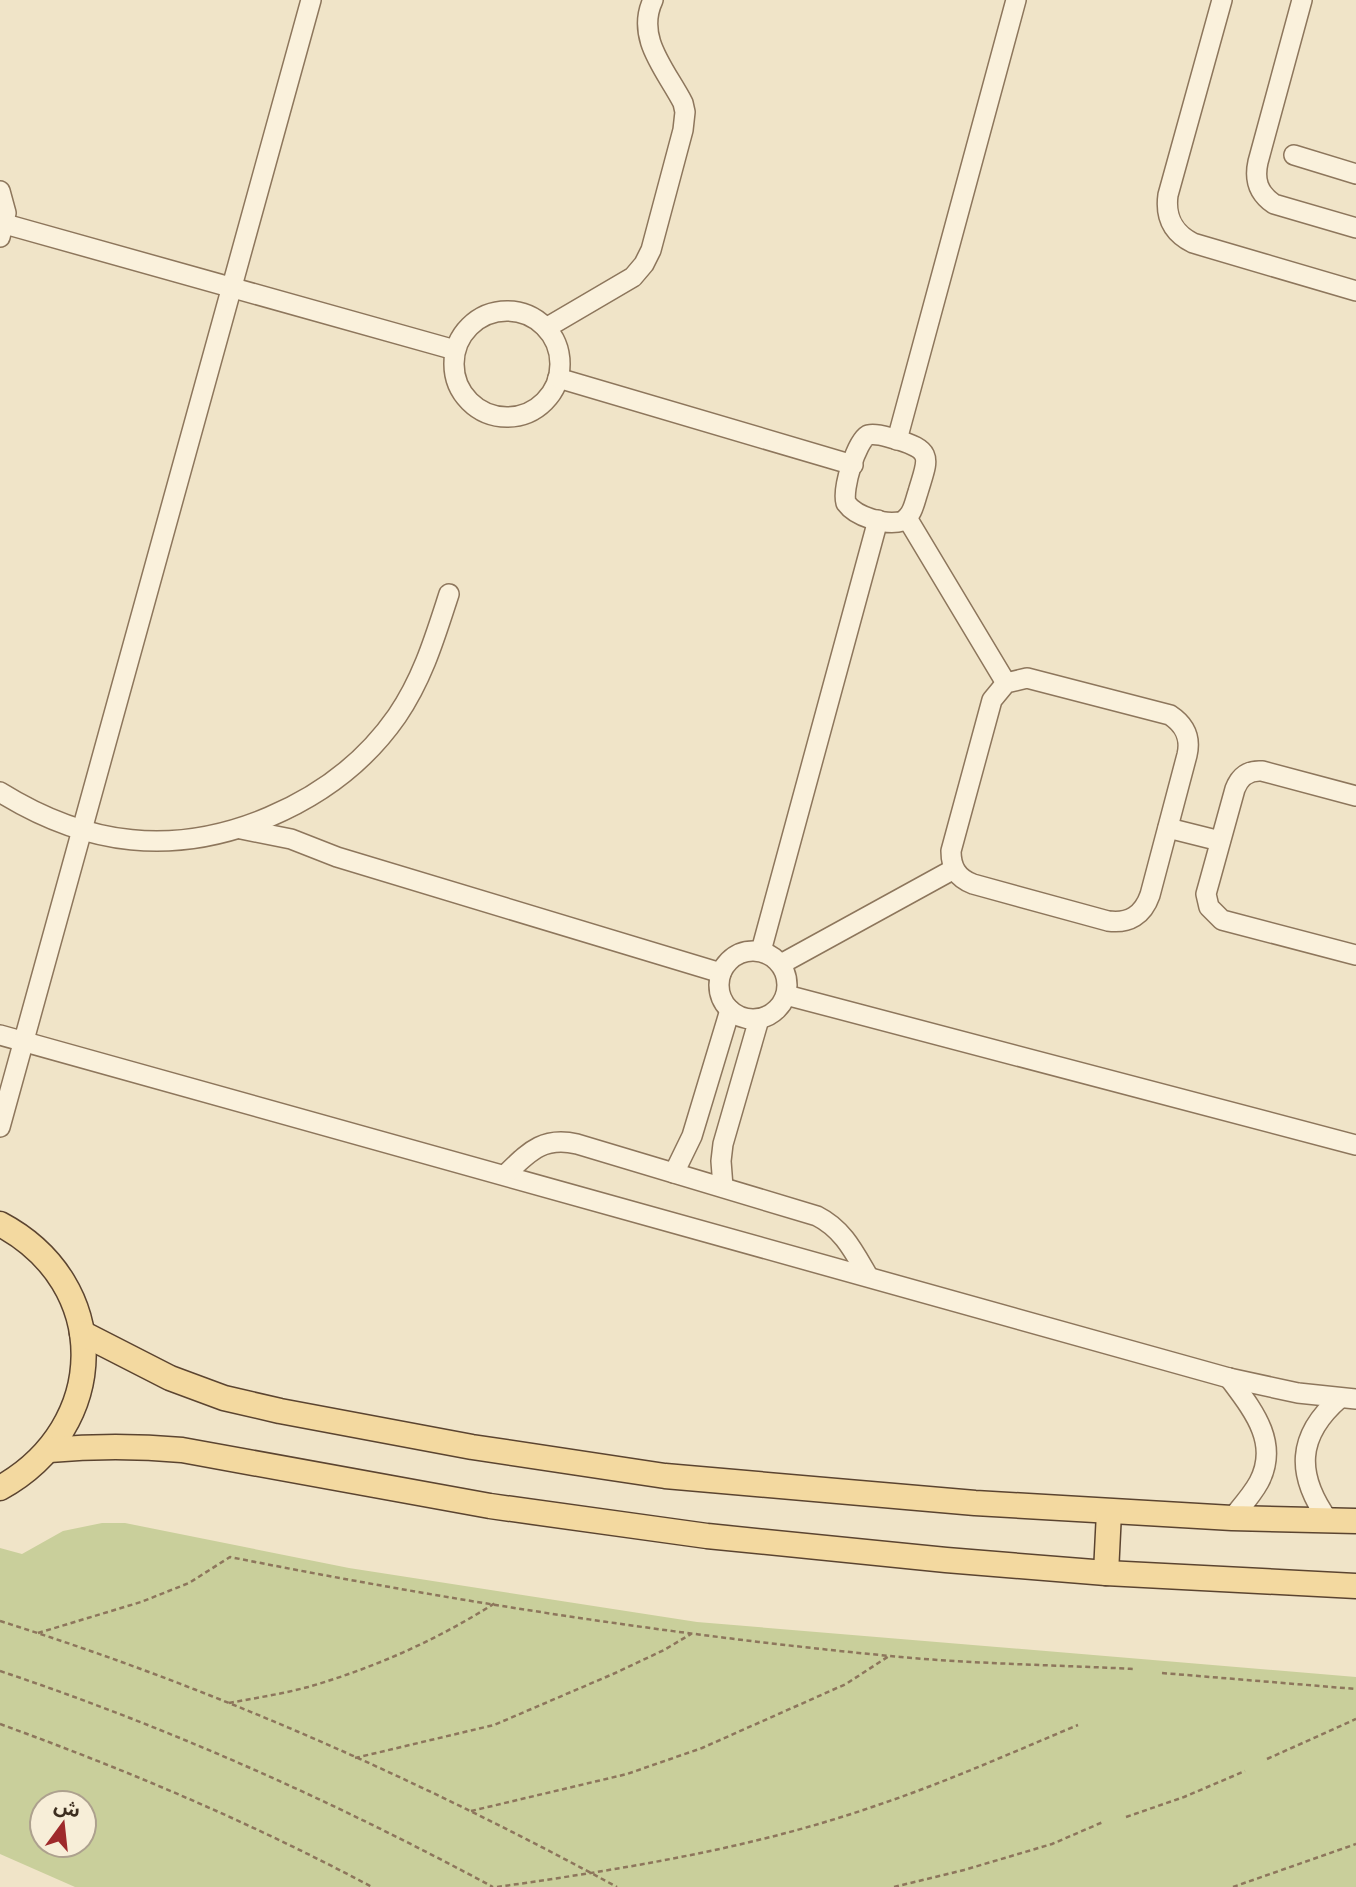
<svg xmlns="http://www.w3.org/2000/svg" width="1356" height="1887" font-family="'Zilla Slab','Noto Sans Arabic',serif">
<rect width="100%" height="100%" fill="#f0e4c8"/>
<path fill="#c9cf9b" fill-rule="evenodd" d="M102 1523H125L349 1568 697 1622 1356 1677V1887H75L0 1854V1548L22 1554 63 1531ZM42 1803H84V1845H42Z"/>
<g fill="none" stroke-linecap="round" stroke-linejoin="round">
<defs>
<g id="minor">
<path d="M1222 0 1168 195C1165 217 1173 233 1193 243L1356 291"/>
<path d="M1302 0 1258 162C1254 180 1258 193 1274 204L1356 228"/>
<path d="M1294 155 1356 174"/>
<path d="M0 191 6 213 0 237"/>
<path d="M5 224 455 350"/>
<circle cx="507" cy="364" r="53"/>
<path d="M546 328 633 277 644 264 651 250 683 130 685 112 683 103C666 70 635 38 653 0"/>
<path d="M558 378 853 465"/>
<path d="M868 435C878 433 886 437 895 439 935 451 928 458 918 492 914 504 913 514 903 521 886 526 856 517 846 503 842 489 856 442 868 435Z"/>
<path d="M897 440 1016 0"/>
<path d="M907 518 1006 683"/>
<path d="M1027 678 1170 715C1185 725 1191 738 1187 755L1150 895C1143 915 1129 924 1108 921L973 884C957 878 951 867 951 851L992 700 1006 683Z"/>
<path d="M0 792C87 846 174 857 269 817 321 795 365 762 397 716 423 678 435 637 449 594"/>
<path d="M1356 796 1262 771C1249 770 1240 776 1235 789L1206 894 1209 907 1222 920 1356 955"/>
<path d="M1168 828 1220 841"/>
<path d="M241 829 291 839 337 857 721 973"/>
<circle cx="753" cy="985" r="34"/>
<path d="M761 951 878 520"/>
<path d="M781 964 954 869"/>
<path d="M786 995 1356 1145"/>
<path d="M0 1035 1229 1378 1298 1393 1356 1399"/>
<path d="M0 1127 311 0"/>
<path d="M674 1173 692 1136 730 1010"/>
<path d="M505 1175C528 1153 542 1136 577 1144L817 1216C843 1229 854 1252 868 1276"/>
<path d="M723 1187 721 1161 723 1144 759 1019"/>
<path d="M1229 1378C1252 1409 1280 1442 1259 1482 1252 1495 1241 1507 1232 1518"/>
<path d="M1328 1520C1296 1475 1296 1436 1340 1398"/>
</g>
<g id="major">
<path d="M0 1224C113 1284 110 1427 0 1488"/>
<path d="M82 1333 170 1378 224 1398 280 1411 472 1447 665 1476 975 1503 1232 1518 1356 1521"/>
<path d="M49 1450C94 1446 137 1446 182 1450L490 1506 707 1536 946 1560 1106 1573 1356 1586"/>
<path d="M1106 1573 1109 1512"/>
</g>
</defs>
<use href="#minor" stroke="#8d765c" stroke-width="22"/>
<use href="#major" stroke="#5b4430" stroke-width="27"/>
<g stroke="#8d765c" stroke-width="2.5" stroke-dasharray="5 3.5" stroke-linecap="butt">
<path d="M0 1621C214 1688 420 1780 617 1887"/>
<path d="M38 1633 141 1602 189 1583 230 1557C451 1601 676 1636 901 1657 978 1664 1056 1665 1134 1669"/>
<path d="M0 1671C171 1728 335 1802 493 1887"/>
<path d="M1162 1673 1356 1689"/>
<path d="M229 1703C255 1698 282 1694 308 1687 374 1668 437 1640 495 1603"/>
<path d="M0 1724C127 1770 252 1823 372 1887"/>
<path d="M355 1758 494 1725 613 1674 664 1650 691 1634"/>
<path d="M1267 1759 1356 1719"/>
<path d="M471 1811 627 1774 702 1748 846 1684 889 1656"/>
<path d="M1126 1817 1184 1797 1245 1771"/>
<path d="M497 1887C624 1869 754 1848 875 1806 944 1783 1011 1753 1078 1725"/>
<path d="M894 1887 964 1870 1052 1844 1103 1822"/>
<path d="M1233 1887 1356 1844"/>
</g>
<use href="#minor" stroke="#faf1dc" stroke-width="19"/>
<use href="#major" stroke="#f3d9a0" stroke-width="24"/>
</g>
<g transform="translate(63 1824) rotate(15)"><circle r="33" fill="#f7eed8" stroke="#ada18e" stroke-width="2"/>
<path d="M0-5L12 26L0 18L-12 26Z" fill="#9e2a2b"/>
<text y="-10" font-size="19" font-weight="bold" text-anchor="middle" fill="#3d2e20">ش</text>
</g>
</svg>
